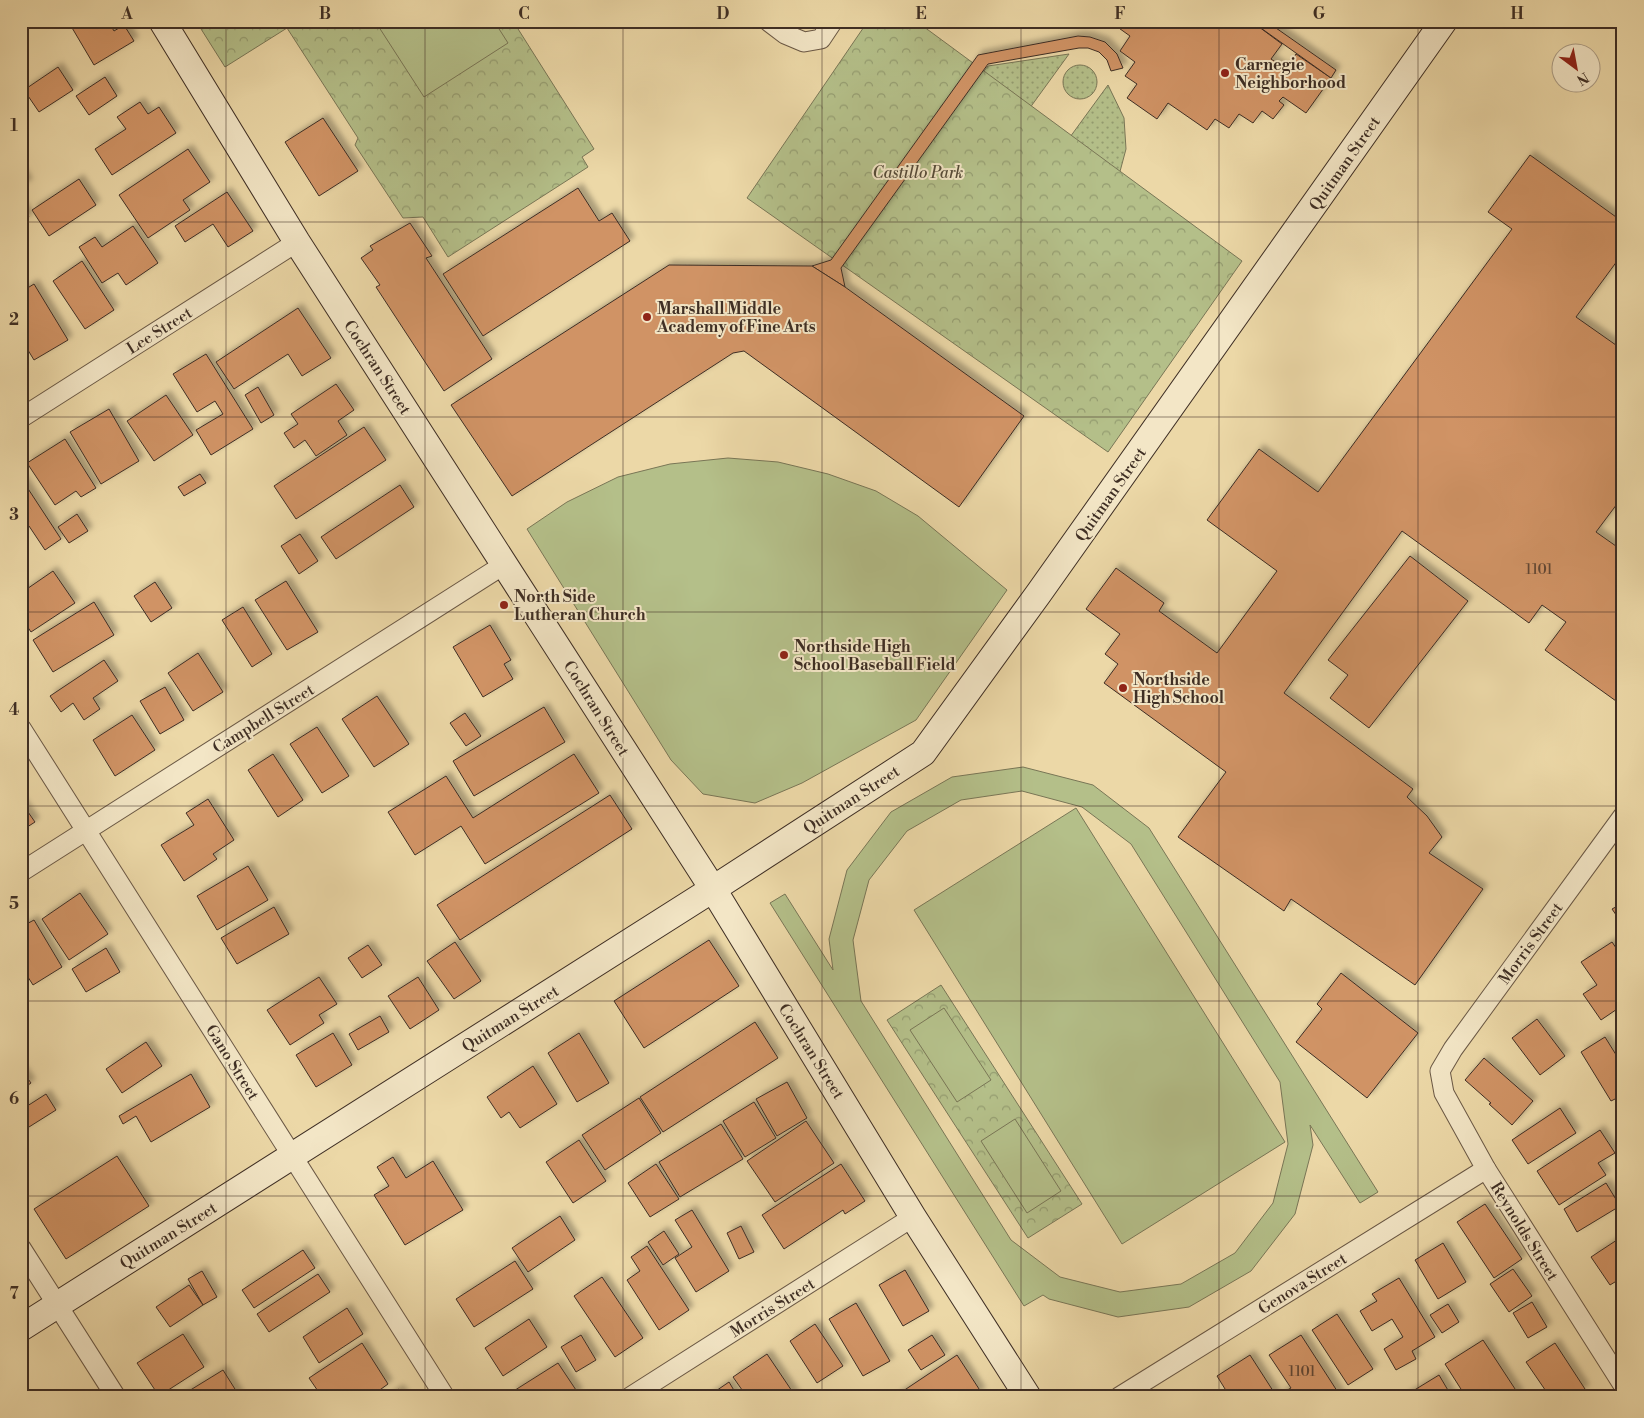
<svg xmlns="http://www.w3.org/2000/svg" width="1644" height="1418" font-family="'Libre Bodoni',serif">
<defs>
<pattern id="grass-dots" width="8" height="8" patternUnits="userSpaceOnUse" patternTransform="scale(1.25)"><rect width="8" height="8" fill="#b4bf89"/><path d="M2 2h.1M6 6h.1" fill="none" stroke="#949c70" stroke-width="1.8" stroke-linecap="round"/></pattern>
<pattern id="park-crowns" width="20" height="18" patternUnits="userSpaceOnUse" patternTransform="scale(1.25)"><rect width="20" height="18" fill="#b4bf89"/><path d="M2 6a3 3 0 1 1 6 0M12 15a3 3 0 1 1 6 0" fill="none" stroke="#949c70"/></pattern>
<filter id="shadow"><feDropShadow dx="4.5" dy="-4.5" stdDeviation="2.5" flood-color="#0004"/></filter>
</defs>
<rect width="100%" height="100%" fill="#ecd8a7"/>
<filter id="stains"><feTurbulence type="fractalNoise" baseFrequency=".004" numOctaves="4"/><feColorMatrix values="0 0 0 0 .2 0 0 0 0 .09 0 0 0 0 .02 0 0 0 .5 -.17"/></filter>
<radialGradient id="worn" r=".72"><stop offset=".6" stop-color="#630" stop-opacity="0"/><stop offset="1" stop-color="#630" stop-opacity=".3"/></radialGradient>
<g fill="url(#grass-dots)" stroke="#797656">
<path d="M1069 54 1011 134 1015 150 1024 162 1039 166 1054 159 1108 85 1124 118 1126 149 1118 179 1100 203 1075 221 1045 229 1015 227 987 215 965 194 951 167 947 136 953 109 988 66Z"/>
<circle cx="1080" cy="82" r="17"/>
</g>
<g fill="url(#park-crowns)" stroke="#797656">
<path d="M196 21H513L594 149 582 157 588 167 448 257 423 217 403 218 355 145 358 138 287 28 225 67Z"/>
<path d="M868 21H916L1242 261 1108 452 747 198Z"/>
<path d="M941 985 1082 1204 1028 1238 887 1020Z"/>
</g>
<g fill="#b4bf89" stroke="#797656" fill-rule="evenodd">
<path d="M375 21H494L508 43 424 97Z"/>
<path d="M728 458 778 462 828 474 876 491 918 516 1007 590 916 720 802 783 755 803 703 794 671 760 527 529 567 502 618 477 670 464Z"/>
<path d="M1023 767 1093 785 1149 828 1378 1192 1360 1203 1310 1125 1313 1145 1295 1214 1251 1271 1189 1307 1118 1317 1049 1299 1043 1295 1024 1306 770 903 785 894 833 970 829 939 847 870 891 812 952 777ZM1022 791 1082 807 1131 844 1280 1082 1288 1144 1273 1203 1235 1253 1181 1284 1120 1292 1060 1277 1011 1240 861 1001 853 940 869 880 907 831 961 800Z"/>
<path d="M1076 808 1285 1142 1122 1244 914 910Z"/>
<path d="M944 1008 991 1080 957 1102 910 1030Z"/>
<path d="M1015 1119 1061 1191 1027 1213 981 1141Z"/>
</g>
<g fill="#d09365" stroke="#3e2e24" filter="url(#shadow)">
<path d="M68 21H108L114 31 124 25 134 41 94 65Z"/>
<path d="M1048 21H1091L1056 27Z"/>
<path d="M1109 21H1251L1282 44 1271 59 1286 69 1296 54 1331 78 1306 113 1283 97 1279 101 1284 105 1273 119 1262 111 1253 123 1239 114 1229 128 1215 119 1207 130 1168 103 1157 119 1127 98 1137 84 1125 76 1135 62 1120 51 1130 36Z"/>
<path d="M1251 21H1266L1336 70 1331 78Z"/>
<path d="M1078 36 1090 37 1105 42 1117 54 1123 68 1111 71 1107 60 1099 52 1088 48H1079L988 64 841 268 845 287 812 266 831 260 978 55Z"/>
<path d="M58 67 73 90 39 112 24 90Z"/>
<path d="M105 77 117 96 89 115 76 96Z"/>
<path d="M140 102 148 114 159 107 176 133 112 175 95 149 126 129 117 117Z"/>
<path d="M323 118 358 171 319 196 285 142Z"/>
<path d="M188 149 210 182 183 200 190 210 148 238 119 195Z"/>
<path d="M1530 155 1623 222V253L1576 317 1623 350V496L1596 532 1623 551V691L1616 701 1545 650 1566 622 1542 605 1529 623 1402 531 1284 693 1413 789 1407 797 1427 816 1442 837 1429 853 1483 889 1415 985 1291 899 1284 911 1178 837 1226 772 1104 683 1118 664 1105 654 1120 634 1086 609 1116 568 1164 603 1159 611 1217 653 1277 571 1207 520 1259 449 1318 492 1512 229 1488 212Z"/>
<path d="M21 172 28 183 21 187Z"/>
<path d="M79 179 96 205 49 236 32 210Z"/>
<path d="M578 188 599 221 612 213 630 241 483 336 443 274Z"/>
<path d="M227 192 253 231 228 247 213 224 185 242 175 226Z"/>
<path d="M21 205 29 217 21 222Z"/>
<path d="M410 223 432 256 426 258 492 359 444 391 376 287 380 285 361 258 373 250 370 246Z"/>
<path d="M133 226 158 263 126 285 118 273 102 283 79 247 95 237 102 247Z"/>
<path d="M82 261 114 310 85 329 53 281Z"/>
<path d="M669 265 812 266 845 287 1024 416 959 507 744 351 733 353 512 496 451 405Z"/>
<path d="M34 284 68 340 34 360 23 342H21V292Z"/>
<path d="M298 308 331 358 302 376 288 354 234 389 216 362Z"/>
<path d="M206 354 253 429 211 455 196 430 223 414 215 401 197 412 173 374Z"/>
<path d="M336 384 354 410 338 421 347 435 316 456 305 440 294 448 284 433 298 424 291 414Z"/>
<path d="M258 387 274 415 261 423 245 395Z"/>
<path d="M166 395 193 435 154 461 127 421Z"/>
<path d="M109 409 139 461 101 484 70 432Z"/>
<path d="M364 427 386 460 296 519 274 486Z"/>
<path d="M65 439 96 488 81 497 76 491 55 505 27 463Z"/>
<path d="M200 474 206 483 184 496 178 487Z"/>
<path d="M21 478 61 539 45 550 29 526 21 531Z"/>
<path d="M400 485 414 507 336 559 321 537Z"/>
<path d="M77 514 88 531 69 543 58 527Z"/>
<path d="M300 534 318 561 299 574 281 546Z"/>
<path d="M1410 556 1468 601 1369 728 1330 698 1348 675 1328 660Z"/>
<path d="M53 571 75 603 31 632 21 617V593Z"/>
<path d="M286 581 318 632 287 650 255 600Z"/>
<path d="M155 582 172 608 151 622 134 596Z"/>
<path d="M94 602 114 635 53 672 33 640Z"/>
<path d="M243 607 272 654 252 667 222 620Z"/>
<path d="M490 625 511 660 504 664 513 679 483 697 453 647Z"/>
<path d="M198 653 223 692 193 711 168 673Z"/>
<path d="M104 660 118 681 93 698 100 709 84 720 73 703 61 712 50 696Z"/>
<path d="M165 687 184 720 160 734 140 701Z"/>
<path d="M377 696 409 744 374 767 342 719Z"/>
<path d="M544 707 565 742 474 796 453 761Z"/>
<path d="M465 713 481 736 466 746 450 723Z"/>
<path d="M132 715 155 750 115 776 93 740Z"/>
<path d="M317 727 349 776 322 793 290 744Z"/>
<path d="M273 754 303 800 278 817 248 770Z"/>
<path d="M574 754 599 793 485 864 461 826 415 855 388 812 446 776 473 818Z"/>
<path d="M610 795 632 829 460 940 437 905Z"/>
<path d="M208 799 234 840 213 854 217 859 184 881 161 845 194 825 186 813Z"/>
<path d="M21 802 35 822 21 831Z"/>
<path d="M248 866 268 900 217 930 197 896Z"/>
<path d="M80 893 108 934 69 960 42 919Z"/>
<path d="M1623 903V925L1612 909Z"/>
<path d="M274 907 289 934 237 964 221 938Z"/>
<path d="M34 920 62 967 33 985 21 966V927Z"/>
<path d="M709 940 739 986 644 1048 614 1001Z"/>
<path d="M455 942 481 981 454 999 427 961Z"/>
<path d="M1612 942 1623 958V1005L1601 1020 1583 994 1597 985 1581 962Z"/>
<path d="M368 945 382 965 362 978 348 958Z"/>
<path d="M106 948 120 972 86 992 72 969Z"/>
<path d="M1341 973 1418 1033 1367 1098 1296 1042 1322 1009 1317 1004Z"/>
<path d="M319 977 337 1004 319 1015 324 1023 290 1045 267 1010Z"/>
<path d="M418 977 439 1010 410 1029 388 996Z"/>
<path d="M380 1016 389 1032 358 1050 349 1034Z"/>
<path d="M1537 1019 1565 1056 1540 1075 1512 1038Z"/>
<path d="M755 1022 778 1058 663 1132 640 1097Z"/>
<path d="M333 1033 352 1065 316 1087 296 1055Z"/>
<path d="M579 1033 609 1083 577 1102 548 1053Z"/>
<path d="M1605 1037 1623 1066V1095L1611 1101 1581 1052Z"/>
<path d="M146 1042 162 1066 122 1093 106 1069Z"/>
<path d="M1484 1058 1533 1101 1512 1125 1489 1104 1491 1103 1465 1080Z"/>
<path d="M533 1066 557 1104 520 1128 509 1112 501 1118 487 1097Z"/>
<path d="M21 1069 31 1083 21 1090Z"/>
<path d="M191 1074 210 1107 151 1142 136 1116 123 1124 119 1116Z"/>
<path d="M787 1082 807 1118 777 1136 756 1099Z"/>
<path d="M46 1094 56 1110 21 1132V1110Z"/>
<path d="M639 1098 661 1133 605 1170 582 1135Z"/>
<path d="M754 1102 776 1138 745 1157 723 1121Z"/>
<path d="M1560 1108 1576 1133 1528 1164 1512 1140Z"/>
<path d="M806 1121 834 1163 775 1202 747 1161Z"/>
<path d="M721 1124 743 1159 680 1197 659 1162Z"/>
<path d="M1600 1130 1615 1153 1598 1163 1606 1175 1559 1205 1537 1171Z"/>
<path d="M579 1140 606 1181 573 1203 546 1162Z"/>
<path d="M117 1156 149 1206 66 1259 34 1209Z"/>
<path d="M393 1157 406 1178 433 1161 463 1210 405 1245 374 1195 389 1186 377 1167Z"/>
<path d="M656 1164 679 1199 650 1217 628 1183Z"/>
<path d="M841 1164 865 1201 845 1214 843 1210 784 1249 762 1215Z"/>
<path d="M1606 1183 1620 1206 1577 1232 1564 1209Z"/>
<path d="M1485 1204 1522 1259 1494 1278 1457 1222Z"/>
<path d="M692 1210 729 1271 696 1292 675 1258 692 1247 675 1220Z"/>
<path d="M560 1216 575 1240 528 1272 512 1248Z"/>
<path d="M741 1226 754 1252 739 1259 727 1233Z"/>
<path d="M664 1231 679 1254 663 1265 648 1242Z"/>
<path d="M1623 1236V1277L1610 1285 1591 1257Z"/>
<path d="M1443 1243 1466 1282 1438 1299 1415 1260Z"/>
<path d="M647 1246 689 1310 659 1330 627 1280 640 1271 631 1257Z"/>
<path d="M303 1250 315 1268 254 1308 242 1290Z"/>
<path d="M515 1261 533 1289 474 1327 456 1299Z"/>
<path d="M1513 1269 1532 1296 1509 1312 1490 1284Z"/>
<path d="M905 1270 929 1311 903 1326 879 1285Z"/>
<path d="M202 1271 217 1297 203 1305 188 1279Z"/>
<path d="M318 1274 330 1292 269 1332 257 1314Z"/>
<path d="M602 1277 643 1338 615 1357 574 1296Z"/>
<path d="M1399 1278 1435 1337 1412 1351 1416 1359 1396 1370 1384 1349 1403 1337 1392 1319 1372 1331 1360 1311 1377 1301 1372 1294Z"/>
<path d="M189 1285 203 1305 170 1327 156 1307Z"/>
<path d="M1532 1302 1547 1327 1528 1338 1513 1313Z"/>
<path d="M856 1303 890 1361 863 1376 829 1319Z"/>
<path d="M1448 1304 1459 1322 1442 1333 1430 1315Z"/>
<path d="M347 1308 363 1334 319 1363 303 1337Z"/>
<path d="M1337 1314 1373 1369 1348 1385 1312 1330Z"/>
<path d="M529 1319 547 1347 503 1376 485 1348Z"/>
<path d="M815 1324 843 1366 817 1383 790 1341Z"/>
<path d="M183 1334 204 1367 159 1396 137 1363Z"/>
<path d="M581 1335 596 1360 576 1372 561 1347Z"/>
<path d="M932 1335 945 1355 921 1370 908 1350Z"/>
<path d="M1301 1335 1341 1397H1282L1280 1394 1291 1388 1269 1355Z"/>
<path d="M1483 1340 1519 1395 1517 1397H1466L1445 1364Z"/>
<path d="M362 1343 388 1384 370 1397H322L309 1378Z"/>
<path d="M1555 1343 1585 1389 1572 1397H1550L1526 1362Z"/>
<path d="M767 1354 796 1397H747L733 1377Z"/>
<path d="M957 1355 981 1392 973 1397H894Z"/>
<path d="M1250 1355 1277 1397H1230L1217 1376Z"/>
<path d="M558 1363 578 1393 573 1397H515L512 1392Z"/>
<path d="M223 1370 240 1397H179Z"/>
<path d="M1439 1375 1452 1397H1403Z"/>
<path d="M729 1382 738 1397H707Z"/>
<path d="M399 1389 405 1397H387Z"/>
</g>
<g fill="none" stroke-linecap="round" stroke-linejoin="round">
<defs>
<g id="street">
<path d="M768 21 785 34 804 42 821 39 833 21"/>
<path d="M21 418 297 242"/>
<path d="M21 728 445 1397"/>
<path d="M1623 816 1453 1049 1440 1071 1444 1093 1486 1169 1623 1385"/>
<path d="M21 872 505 564"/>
<path d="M21 1248 116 1397"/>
<path d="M630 1397 913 1217"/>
<path d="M1119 1397 1486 1169"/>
</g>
<g id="secondary">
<path d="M162 21 297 242 713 889 913 1217 1028 1397"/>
<path d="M21 1328 713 889 923 753 1039 593 1444 21"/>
</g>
</defs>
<use href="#street" stroke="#6a5845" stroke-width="21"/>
<use href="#secondary" stroke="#3e2e24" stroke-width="28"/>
<use href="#street" stroke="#f3e6c6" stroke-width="19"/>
<use href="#secondary" stroke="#f3e6c6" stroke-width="26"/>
</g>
<path fill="none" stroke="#3e2e24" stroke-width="1" stroke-opacity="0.55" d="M226 21V1397M425 21V1397M623 21V1397M822 21V1397M1021 21V1397M1219 21V1397M1418 21V1397M21 222H1623M21 417H1623M21 612H1623M21 806H1623M21 1001H1623M21 1196H1623"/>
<g fill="#8f2418" stroke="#f3e6c6" stroke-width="2">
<circle cx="1225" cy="73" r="5"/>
<circle cx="647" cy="317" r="5"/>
<circle cx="504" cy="605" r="5"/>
<circle cx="784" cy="655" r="5"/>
<circle cx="1123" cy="688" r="5"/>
</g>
<g text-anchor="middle" stroke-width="4" stroke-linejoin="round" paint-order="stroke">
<g font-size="14" fill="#624734">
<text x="1539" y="574">1101</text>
<text x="1302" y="1376">1101</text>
</g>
<g font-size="16" font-weight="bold" fill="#3e2e24" stroke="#f3e6c6" text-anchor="start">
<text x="1235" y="70">Carnegie<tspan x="1235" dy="18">Neighborhood</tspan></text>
<text x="657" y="314">Marshall Middle<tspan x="657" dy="18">Academy of Fine Arts</tspan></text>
<text x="514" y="602">North Side<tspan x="514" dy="18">Lutheran Church</tspan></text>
<text x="794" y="652">Northside High<tspan x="794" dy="18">School Baseball Field</tspan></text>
<text x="1133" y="685">Northside<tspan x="1133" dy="18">High School</tspan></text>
</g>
<g font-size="16" fill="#3e2e24" stroke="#f3e6c6">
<text transform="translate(1344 163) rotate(-55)" y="6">Quitman Street</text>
<text transform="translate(159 330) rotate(-32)" y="6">Lee Street</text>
<text transform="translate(378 367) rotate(57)" y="6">Cochran Street</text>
<text transform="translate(1110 494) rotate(-55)" y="6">Quitman Street</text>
<text transform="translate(597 708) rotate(58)" y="6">Cochran Street</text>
<text transform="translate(263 718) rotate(-32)" y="6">Campbell Street</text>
<text transform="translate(851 799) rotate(-33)" y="6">Quitman Street</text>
<text transform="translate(1530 943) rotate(-54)" y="6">Morris Street</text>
<text transform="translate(510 1018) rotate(-32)" y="6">Quitman Street</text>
<text transform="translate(812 1051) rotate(58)" y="6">Cochran Street</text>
<text transform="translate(233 1062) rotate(58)" y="6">Gano Street</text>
<text transform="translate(1525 1231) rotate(58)" y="6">Reynolds Street</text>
<text transform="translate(168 1235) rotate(-32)" y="6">Quitman Street</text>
<text transform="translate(1302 1283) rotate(-32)" y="6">Genova Street</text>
<text transform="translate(772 1307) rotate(-32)" y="6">Morris Street</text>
</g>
<g font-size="16" font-style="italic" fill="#564b38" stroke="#f3e6c6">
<text x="918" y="178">Castillo Park</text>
</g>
</g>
<rect width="1644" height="1418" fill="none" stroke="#ecd8a7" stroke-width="55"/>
<g transform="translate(1576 68) rotate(148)"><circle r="24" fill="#f3e6c6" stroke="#ab9c85"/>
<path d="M0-4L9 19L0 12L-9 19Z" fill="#8f2418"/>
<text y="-8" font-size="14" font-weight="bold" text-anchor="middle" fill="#3e2e24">N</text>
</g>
<rect x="28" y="28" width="1588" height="1362" fill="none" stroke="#3e2e24" stroke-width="2"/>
<g font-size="16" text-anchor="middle" font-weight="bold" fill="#3e2e24">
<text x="127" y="19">A</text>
<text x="325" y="19">B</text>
<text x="524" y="19">C</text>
<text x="723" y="19">D</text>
<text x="921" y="19">E</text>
<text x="1120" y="19">F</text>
<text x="1319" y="19">G</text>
<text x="1517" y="19">H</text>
<text x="14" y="131">1</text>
<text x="14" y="325">2</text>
<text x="14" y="520">3</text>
<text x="14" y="715">4</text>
<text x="14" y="909">5</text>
<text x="14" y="1104">6</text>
<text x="14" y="1299">7</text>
</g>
<rect width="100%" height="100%" filter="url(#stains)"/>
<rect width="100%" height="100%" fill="url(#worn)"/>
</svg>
